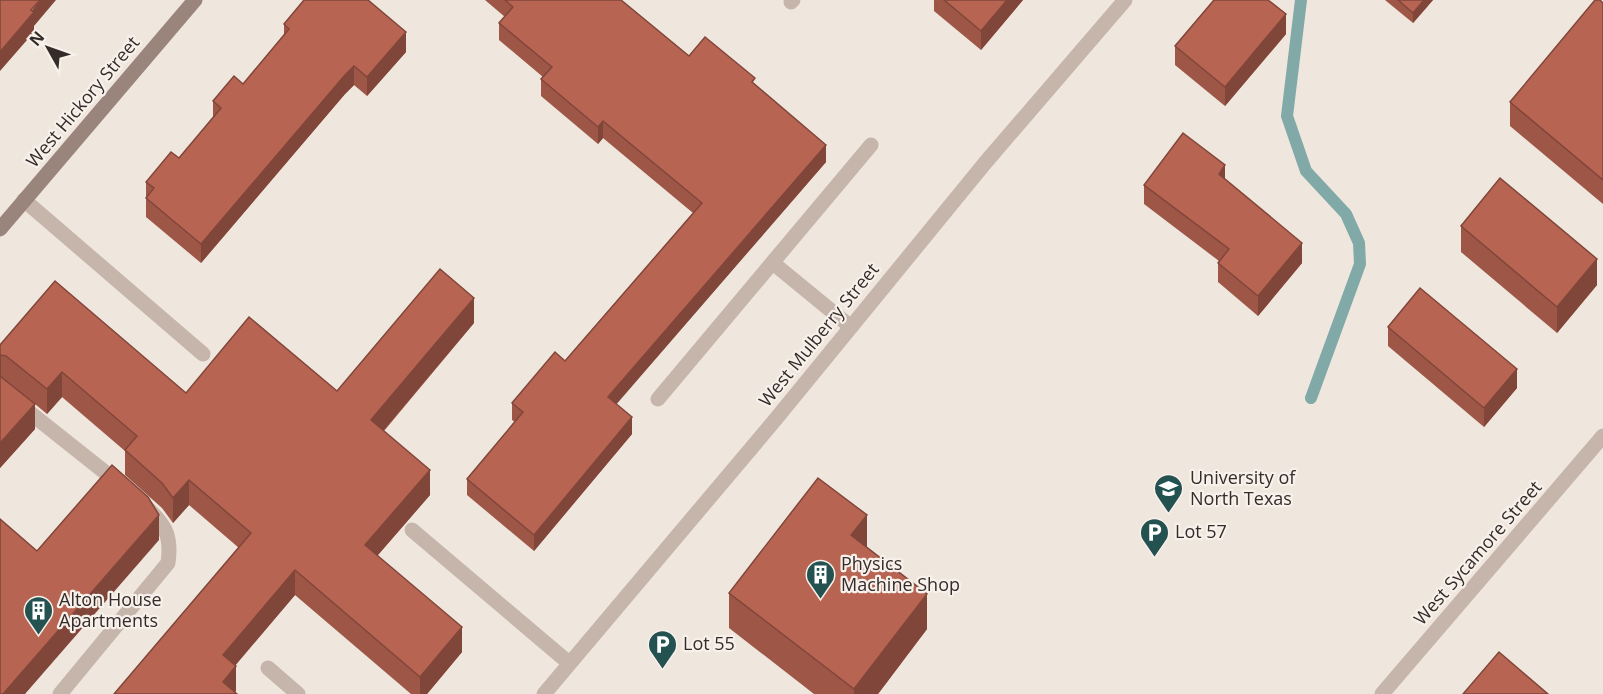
<svg xmlns="http://www.w3.org/2000/svg" width="1603" height="694" font-family="'Open Sans',sans-serif">
<rect width="100%" height="100%" fill="#efe6de"/>
<g fill="none" stroke-linecap="round" stroke-linejoin="round">
<path stroke="#80a9a8" stroke-width="12" d="M1301 0 1287 116 1306 171 1346 214 1359 243 1360 264 1311 398"/>
<g stroke="#c6b5ab" stroke-width="15">
<path d="M791 2 793 0"/>
<path d="M24 200 203 354"/>
<path d="M773 263 851 327"/>
<path d="M0 389 121 485"/>
<path d="M658 399 871 145"/>
<path d="M412 530 569 663"/>
<path d="M268 668 298 694"/>
<path d="M60 694 168 563C172 535 165 524 144 505"/>
</g>
<g stroke="#c6b5ab" stroke-width="15">
<path d="M544 694 775 420 985 163 1125 0"/>
<path d="M1382 694 1603 436"/>
</g>
<path stroke="#9a857c" stroke-width="15" d="M0 229 195 0"/>
</g>
<g fill="#9e5647">
<path d="M485 0H621L689 56 755 84 826 162 616 404 632 434 534 551 467 495V479L515 422 512 420V403L565 361 693 213 603 138 598 144 541 96V79L543 77 499 40V23L505 17Z"/>
<path d="M934 0H1023L981 50 934 11Z"/>
<path d="M1385 0H1433L1413 23Z"/>
<path d="M1603 3V204L1510 126V102Z"/>
<path d="M284 24 406 52 367 96 354 85 345 94 201 263 146 217V182L179 158 213 118V101L243 84 284 35Z"/>
<path d="M1286 34 1225 106 1175 65V46Z"/>
<path d="M1225 179 1302 263 1258 316 1218 282V263L1219 261 1144 204V185Z"/>
<path d="M1461 226 1597 285 1557 333 1461 252Z"/>
<path d="M474 323 384 431 430 495 377 556 462 652 427 694H411L295 595 235 665 236 691 114 694 239 548 189 505 173 523 162 508 125 475V451L62 397 47 414 35 404V429L0 468V345L186 393 337 391Z"/>
<path d="M1388 327 1517 388 1484 427 1388 346Z"/>
<path d="M867 547 927 629 878 694H814L729 628V593Z"/>
</g>
<g fill="#81463a">
<path d="M40 0H56L34 26V32L0 71V52Z"/>
<path d="M1007 0H1023L981 50V31Z"/>
<path d="M1424 0H1433L1413 23V13Z"/>
<path d="M1286 14V34L1225 106V87Z"/>
<path d="M406 32V52L367 96V77Z"/>
<path d="M354 66V85L345 94 201 263V244L345 75Z"/>
<path d="M603 121V138L598 144V127Z"/>
<path d="M826 145V162L608 414V397Z"/>
<path d="M1225 165V184L1219 174Z"/>
<path d="M1302 243V263L1258 316V296Z"/>
<path d="M1597 259V285L1557 333V307Z"/>
<path d="M474 298V323L371 445V420Z"/>
<path d="M1 354V379L0 380V355Z"/>
<path d="M1517 369V388L1484 427V408Z"/>
<path d="M62 372V397L47 414V389Z"/>
<path d="M35 404V429L0 468V443Z"/>
<path d="M632 417V434L534 551V535Z"/>
<path d="M430 470V495L365 570V545Z"/>
<path d="M189 480V505L173 523V498Z"/>
<path d="M159 515V540L25 694H3Z"/>
<path d="M867 515V551L851 535Z"/>
<path d="M295 570V595L223 680V655Z"/>
<path d="M927 594V629L878 694H854V689Z"/>
<path d="M462 627V652L427 694H420V677Z"/>
<path d="M236 666V691L234 694 223 682Z"/>
</g>
<g fill="#b86453" stroke="#81463a" stroke-width="1.5">
<path d="M0 0H40L31 10 34 12 0 52Z"/>
<path d="M304 0H368L406 32 367 77 354 66 345 75 201 244 146 198 154 188 146 182 171 152 179 158 221 108 213 101 234 76 243 84 289 29 284 24Z"/>
<path d="M505 0H621L689 56 705 37 755 78 752 82 826 145 608 397 632 417 534 535 467 479 523 412 512 403 555 352 565 361 702 203 603 121 598 127 541 79 552 67 499 23 513 7Z"/>
<path d="M944 0H1007L981 31Z"/>
<path d="M1214 0H1268L1286 14 1225 87 1175 46Z"/>
<path d="M1398 0H1424L1413 13Z"/>
<path d="M1595 0H1600L1603 3V180L1510 102Z"/>
<path d="M1183 133 1225 165 1219 174 1302 243 1258 296 1218 263 1229 249 1144 185Z"/>
<path d="M1500 178 1597 259 1557 307 1461 226Z"/>
<path d="M440 269 474 298 371 420 430 470 365 545 462 627 420 677 295 570 223 655 236 666 223 682 237 694H114L251 533 189 480 173 498 162 483 125 450 137 436 62 372 47 389 6 356 0 355V345L55 281 186 393 249 317 337 391Z"/>
<path d="M1420 288 1517 369 1484 408 1388 327Z"/>
<path d="M0 376 35 404 0 443Z"/>
<path d="M112 465 148 497 159 515 3 694H0V519L37 551Z"/>
<path d="M818 478 867 515 851 535 927 594 854 689 729 593Z"/>
<path d="M1499 652 1548 694H1463Z"/>
</g>
<defs>
<symbol id="university-pin" viewBox="-11 -11 22 30"><path d="M0 17L-7.5 6A9.5 9.5 0 1 1 7.5 6Z" fill="#235251" stroke="#f8f0ea"/><path d="M0-5L7-2L0 1L-7-2ZM-4 1L0 2.5L4 1V4Q0 6-4 4Z" fill="#fff"/></symbol>
<symbol id="parking-pin" viewBox="-11 -11 22 30"><path d="M0 17L-7.5 6A9.5 9.5 0 1 1 7.5 6Z" fill="#235251" stroke="#f8f0ea"/><path d="M-3.5-5.5H1a3.5 3.5 0 0 1 0 7H-1V5.5H-3.5ZM-1-3.4V-.6H.8a1.4 1.4 0 0 0 0-2.8Z" fill="#fff"/></symbol>
<symbol id="building-pin" viewBox="-11 -11 22 30"><path d="M0 17L-7.5 6A9.5 9.5 0 1 1 7.5 6Z" fill="#235251" stroke="#f8f0ea"/><path d="M-4-6H4V6H1V3H-1V6H-4ZM-2.5-4.3h1.7v1.8h-1.7ZM.8-4.3h1.7v1.8H.8ZM-2.5-1h1.7V.8h-1.7ZM.8-1h1.7V.8H.8Z" fill="#fff"/></symbol>
</defs>
<g fill-rule="evenodd">
<use href="#university-pin" x="1152" y="472" width="33" height="45"/>
<use href="#parking-pin" x="1138" y="516" width="33" height="45"/>
<use href="#building-pin" x="804" y="558" width="33" height="45"/>
<use href="#building-pin" x="22" y="594" width="33" height="45"/>
<use href="#parking-pin" x="646" y="628" width="33" height="45"/>
</g>
<g text-anchor="middle" stroke-width="4.5" stroke-linejoin="round" paint-order="stroke">
<g font-size="18" fill="#352c29" stroke="#f8f0ea">
<text transform="translate(83 102) rotate(-50)" y="6">West Hickory Street</text>
<text transform="translate(819 335) rotate(-51)" y="6">West Mulberry Street</text>
<text transform="translate(1478 553) rotate(-49)" y="6">West Sycamore Street</text>
</g>
<g font-size="18" fill="#352c29" stroke="#f8f0ea" text-anchor="start">
<text x="1190" y="484">University of<tspan x="1190" dy="21">North Texas</tspan></text>
<text x="1175" y="538">Lot 57</text>
<text x="841" y="570">Physics<tspan x="841" dy="21">Machine Shop</tspan></text>
<text x="59" y="606">Alton House<tspan x="59" dy="21">Apartments</tspan></text>
<text x="683" y="650">Lot 55</text>
</g>
</g>
<g transform="translate(48 48) rotate(310)" stroke="#f8f0ea" stroke-width="4.5" paint-order="stroke">
<path d="M0-4.5L10 22L0 15L-10 22Z" fill="#352c29"/>
<text y="-9" font-size="16" font-weight="bold" text-anchor="middle" fill="#352c29">N</text>
</g>
</svg>
